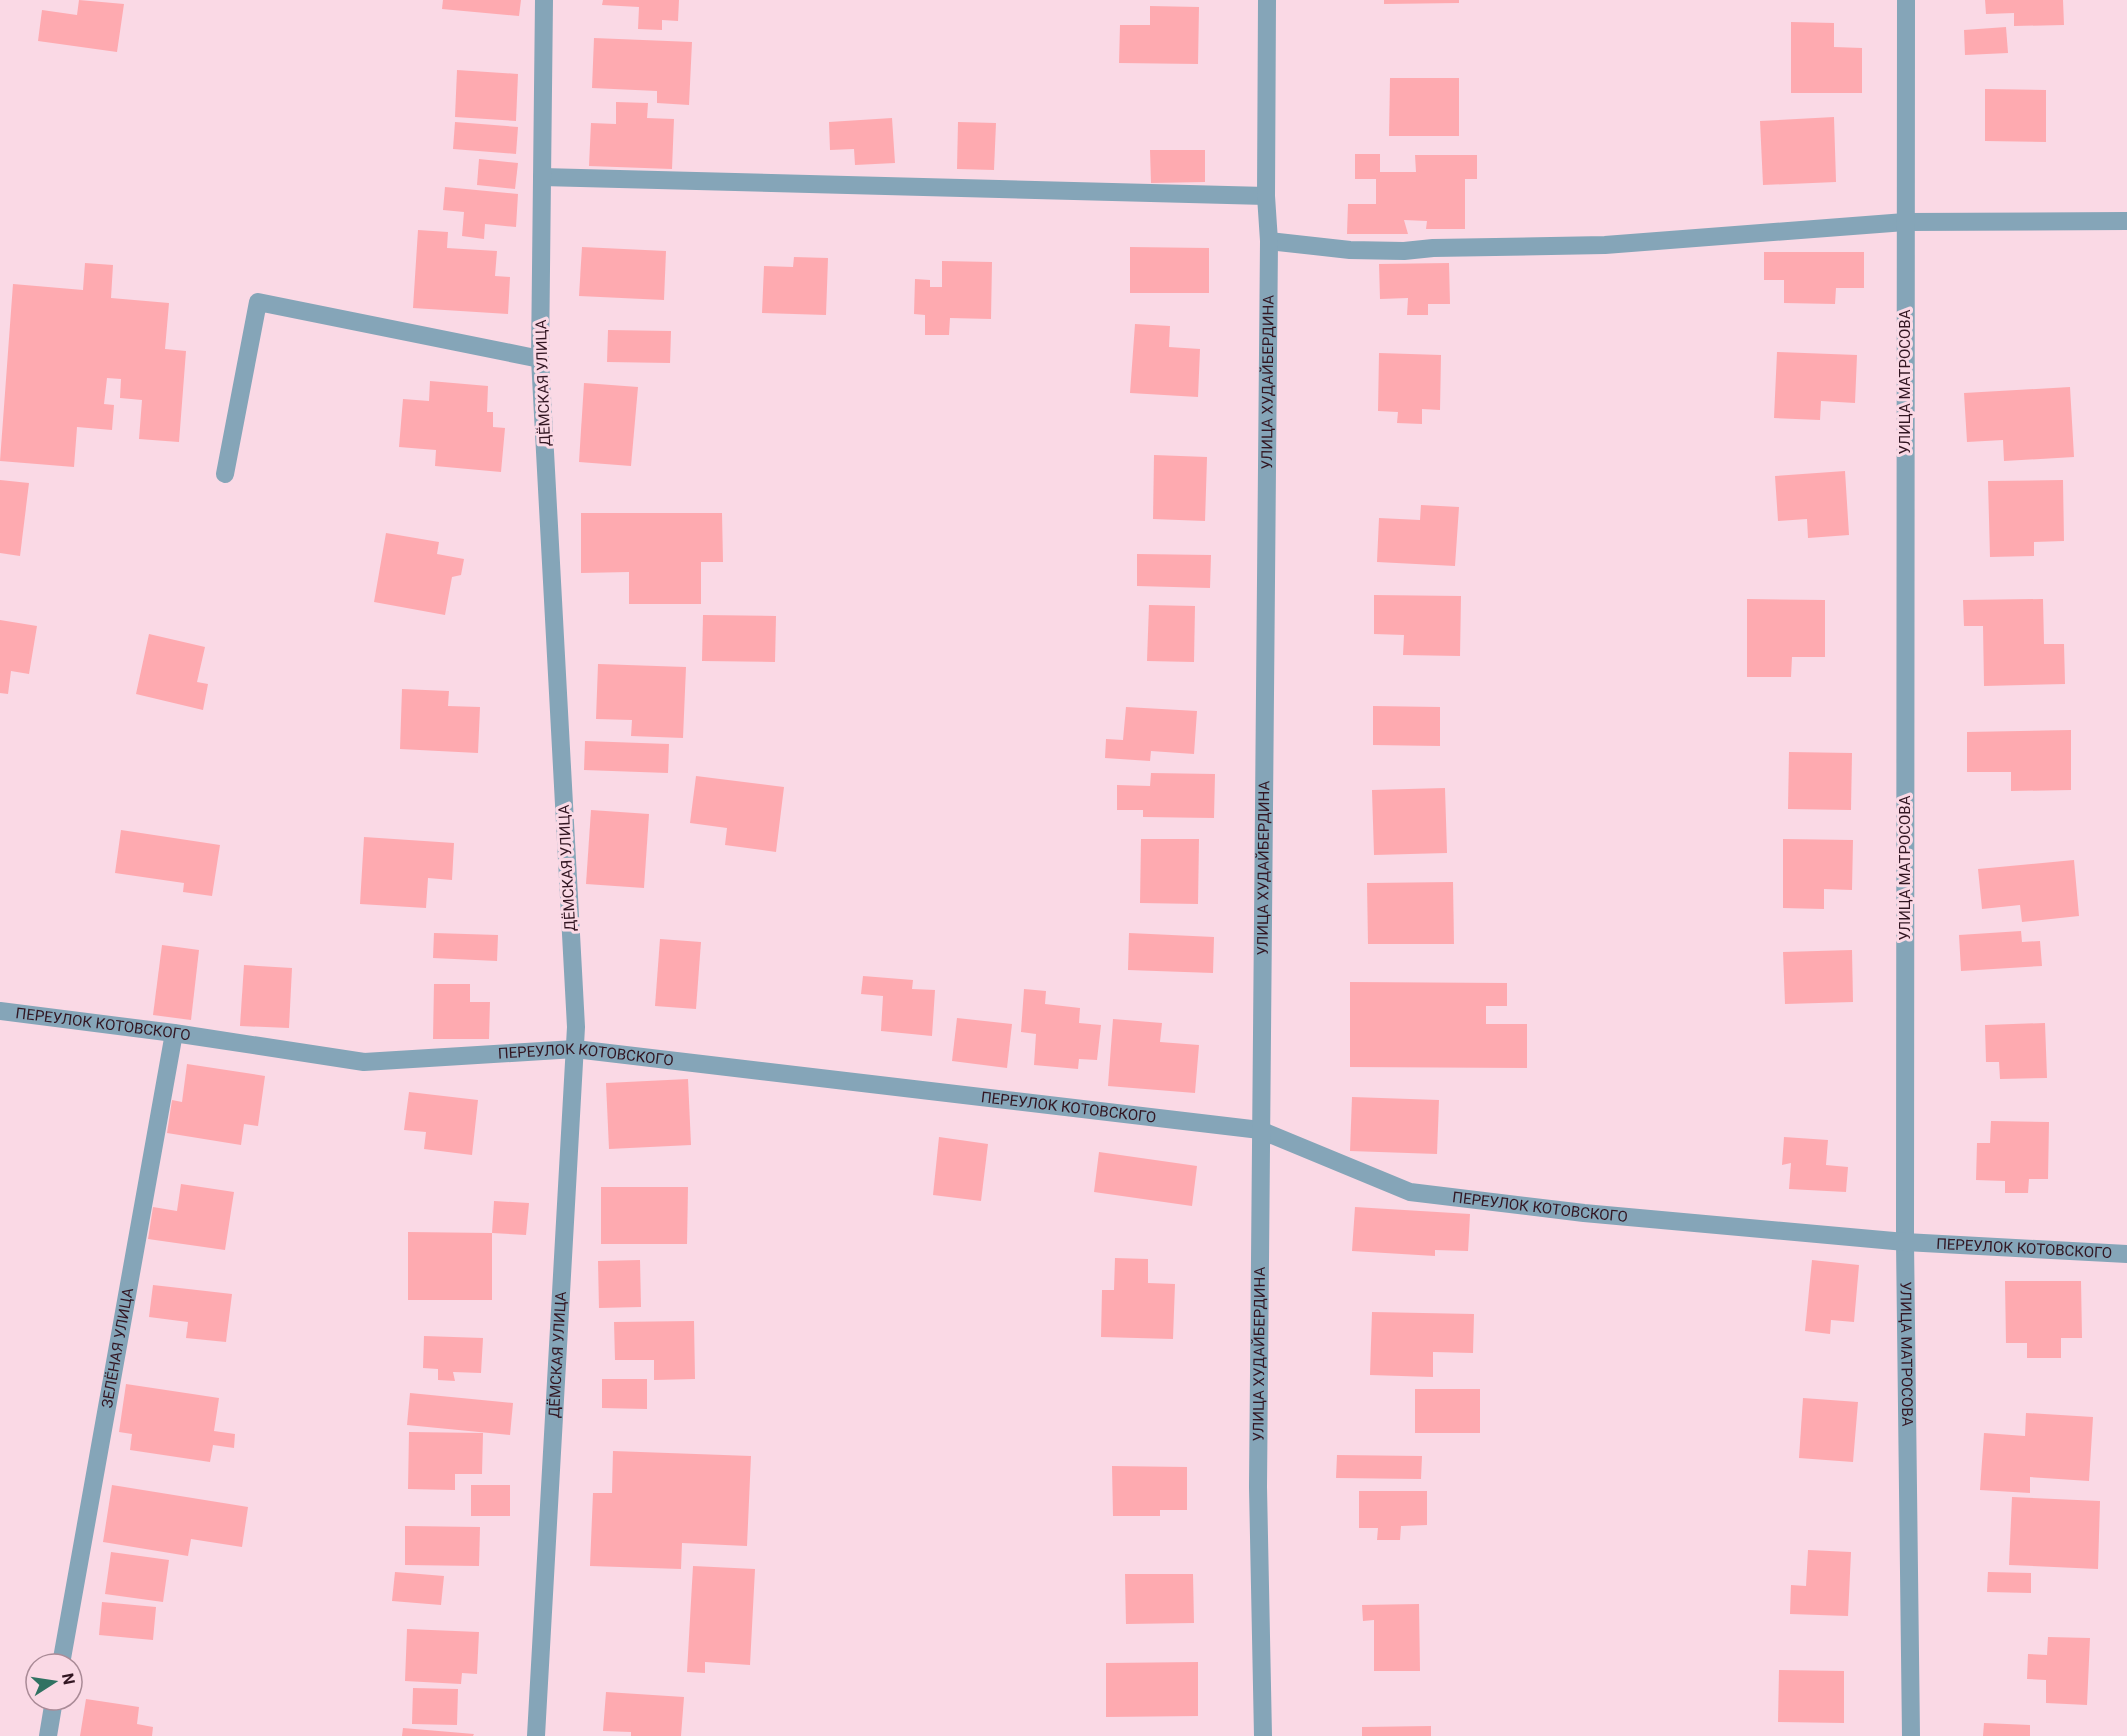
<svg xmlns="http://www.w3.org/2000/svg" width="2127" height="1736" font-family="Roboto,sans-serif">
<rect width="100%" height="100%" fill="#fad9e5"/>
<g fill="#feaab0">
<path d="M79 0 124 4 117 52 38 41 42 10 77 15Z"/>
<path d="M443 0H521L519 16 442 9Z"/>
<path d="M603 0H679L678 21 662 20V30L638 29 639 7 602 5Z"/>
<path d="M1384 0H1459V3L1384 4Z"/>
<path d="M1985 0H2063L2064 25 2014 26V13L1986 14Z"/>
<path d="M1150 6 1199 7 1198 64 1119 63 1120 25H1150Z"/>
<path d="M1791 22 1834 23V47L1862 48V93H1791Z"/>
<path d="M2006 27 2008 53 1965 55 1964 30Z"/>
<path d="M594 38 692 42 689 105 657 103V91L592 88Z"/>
<path d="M457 70 518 74 516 121 455 117Z"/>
<path d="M1390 78H1459V136H1389Z"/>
<path d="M1985 89 2046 90V142L1985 141Z"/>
<path d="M616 102 648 103 647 118 674 119 672 169 589 166 591 123 616 124Z"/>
<path d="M1834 117 1836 182 1763 185 1760 121Z"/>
<path d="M892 118 895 163 855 165 854 149 830 150 829 122Z"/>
<path d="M455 122 518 127 516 154 453 149Z"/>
<path d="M958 122 996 123 994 170 957 169Z"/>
<path d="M1150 150H1205V182L1151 183Z"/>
<path d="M1355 154H1380V172H1416L1415 155H1477V179H1465V229H1426L1427 221 1404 220 1408 234H1347L1348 204H1376V179H1355Z"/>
<path d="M479 159 518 163 515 189 477 185Z"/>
<path d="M445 187 518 194 516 227 485 224 484 239 462 236 464 212 443 210Z"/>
<path d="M418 230 448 232 447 248 497 251 495 276 510 277 508 314 413 308Z"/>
<path d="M582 247 666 251 664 300 579 296Z"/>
<path d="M1130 247 1209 248V293H1130Z"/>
<path d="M1764 252H1864V288H1836L1835 304 1784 303V280H1764Z"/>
<path d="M794 257 828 258 826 315 762 313 764 266 793 267Z"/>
<path d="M942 261 992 262 991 319 950 318 949 335H925V315L914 314 915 279 930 280V287H942Z"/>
<path d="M85 263 113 265 111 298 169 303 165 349 186 351 179 442 139 439 142 400 120 398 121 379 107 378 104 404 114 405 112 430 77 427 74 467 0 461 13 284 83 290Z"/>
<path d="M1449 263 1450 304H1428V315H1407L1408 298 1380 299 1379 264Z"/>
<path d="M1135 324 1170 326 1169 347 1200 349 1198 397 1130 393Z"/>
<path d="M608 330 671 331 670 363 607 362Z"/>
<path d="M1777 352 1857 355 1855 403 1821 401 1820 420 1774 418Z"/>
<path d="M1379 353 1441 355 1440 410 1422 409V424L1397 423 1398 412 1378 411Z"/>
<path d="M430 381 488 386 487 412H493V427L505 428 501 472 435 466 436 450 399 447 403 399 429 401Z"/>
<path d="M584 383 638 387 631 466 579 462Z"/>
<path d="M2070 387 2074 457 2004 461 2003 440 1967 442 1964 393Z"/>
<path d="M1154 455 1207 457 1205 521 1153 519Z"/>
<path d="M1845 471 1849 535 1808 538 1807 519 1778 521 1775 476Z"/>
<path d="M0 480 29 483 20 556 0 553Z"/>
<path d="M2063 480 2064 541 2034 542V556L1990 557 1988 481Z"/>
<path d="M1421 505 1459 507 1455 566 1377 562 1379 518 1420 520Z"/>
<path d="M581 513H722L723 562H701V604H629V572L581 573Z"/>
<path d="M386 533 439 542 437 554 464 559 461 575 452 577 445 615 374 602Z"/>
<path d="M1137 554 1211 555 1210 588 1137 586Z"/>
<path d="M1374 595 1461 596 1460 656 1403 655 1404 635 1374 634Z"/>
<path d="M1747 599 1825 600V657H1792L1791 677H1747Z"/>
<path d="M2043 599 2044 644H2064L2065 684 1984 686 1983 626H1964L1963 600Z"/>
<path d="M1149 605 1195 606 1194 662 1147 661Z"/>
<path d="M703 615 776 616 775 662 702 661Z"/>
<path d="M0 620 37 626 29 674 11 671 8 694 0 693Z"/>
<path d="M149 634 205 647 197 682 208 684 203 710 136 694Z"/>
<path d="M598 664 686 667 683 738 631 736 632 720 596 719Z"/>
<path d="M402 689 449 691 448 706 480 707 478 753 400 749Z"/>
<path d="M1373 706 1440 707V746L1373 745Z"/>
<path d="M1126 707 1197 711 1194 754 1151 751 1150 761 1105 758 1106 739 1123 740Z"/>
<path d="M2071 730V790L2011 791V772H1967V732Z"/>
<path d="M585 741 669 744 668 773 584 770Z"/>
<path d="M1789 752 1852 753 1851 810 1788 809Z"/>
<path d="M1151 773 1215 774 1214 818 1143 817V810H1117V785L1150 786Z"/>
<path d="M696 776 784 787 776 852 725 845 727 828 690 823Z"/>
<path d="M1445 788 1447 853 1374 855 1372 790Z"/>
<path d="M591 810 649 814 644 888 586 884Z"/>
<path d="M121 830 220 845 212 896 183 892 184 883 115 873Z"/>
<path d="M364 837 454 843 452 880 428 878 426 908 360 904Z"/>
<path d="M1141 839H1199L1198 904 1140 903Z"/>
<path d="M1783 839 1853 840 1852 890 1824 889V909L1783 908Z"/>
<path d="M2074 860 2079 916 2022 922 2020 905 1982 909 1978 869Z"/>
<path d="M1453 882 1454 944H1368L1367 883Z"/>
<path d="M2021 931 2022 942 2040 941 2042 966 1961 971 1959 935Z"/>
<path d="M434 933 498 935 497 961 433 958Z"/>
<path d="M1129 933 1214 937 1213 973 1128 970Z"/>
<path d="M660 939 701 942 696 1009 655 1006Z"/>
<path d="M162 945 199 950 191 1020 153 1015Z"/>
<path d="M1852 950 1853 1002 1785 1004 1783 952Z"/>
<path d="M244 965 292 968 289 1028 240 1026Z"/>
<path d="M863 976 913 980 912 989 935 990 932 1036 881 1031 883 996 861 994Z"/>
<path d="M1350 982 1507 983V1006H1486V1024H1527V1068L1350 1067Z"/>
<path d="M434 984H470V1002H490L489 1039H433Z"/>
<path d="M1024 989 1046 991 1045 1004 1080 1008 1079 1023 1101 1025 1097 1060 1079 1059 1078 1069 1034 1065 1036 1034 1021 1032Z"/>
<path d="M957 1018 1012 1024 1007 1068 952 1061Z"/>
<path d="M1113 1019 1162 1023 1160 1042 1199 1045 1195 1093 1108 1086Z"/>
<path d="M2045 1023 2047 1078 2000 1079 1999 1062H1986L1985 1025Z"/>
<path d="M187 1064 265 1076 258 1126 244 1124 241 1145 167 1133 172 1100 182 1102Z"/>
<path d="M688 1079 691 1145 609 1149 606 1083Z"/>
<path d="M409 1092 478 1100 472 1155 424 1149 426 1132 404 1130Z"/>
<path d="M1352 1097 1439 1100 1437 1154 1350 1151Z"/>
<path d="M1991 1121 2049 1122 2048 1179H2029L2028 1193H2005V1181L1976 1180 1977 1143H1990Z"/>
<path d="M939 1137 988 1144 981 1201 933 1195Z"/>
<path d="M1784 1137 1828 1140 1826 1165 1848 1167 1846 1192 1789 1189 1791 1163 1782 1165Z"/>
<path d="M1099 1152 1197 1166 1192 1206 1094 1192Z"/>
<path d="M181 1184 234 1192 225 1250 148 1239 153 1207 177 1211Z"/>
<path d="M601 1187H688L687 1244H601Z"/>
<path d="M494 1201 529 1203 526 1235 492 1233Z"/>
<path d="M1355 1207 1470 1214 1468 1251 1435 1250V1256L1352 1251Z"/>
<path d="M408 1232 492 1233V1300H408Z"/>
<path d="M1115 1258 1148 1259V1283L1175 1284 1173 1339 1101 1337 1102 1290H1114Z"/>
<path d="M640 1260 641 1307 599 1308 598 1261Z"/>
<path d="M1812 1260 1859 1265 1854 1322 1831 1320 1830 1334 1805 1331Z"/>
<path d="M2005 1281H2081L2082 1338H2061V1358H2027V1343H2006Z"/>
<path d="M153 1285 232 1294 226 1342 186 1338 188 1322 149 1317Z"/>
<path d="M1372 1312 1474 1314 1473 1353 1433 1352V1377L1370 1375Z"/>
<path d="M694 1321 695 1379 654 1380V1360H615L614 1322Z"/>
<path d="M424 1336 483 1338 481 1373 453 1372 455 1381 438 1380V1369L423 1368Z"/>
<path d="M602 1379H647V1409L602 1408Z"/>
<path d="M126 1384 219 1398 214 1431 235 1434 234 1448 213 1445 210 1462 130 1450 132 1434 119 1432Z"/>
<rect x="1415" y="1389" width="65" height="44"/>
<path d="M410 1393 513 1403 510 1435 407 1425Z"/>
<path d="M1803 1398 1858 1402 1853 1462 1799 1458Z"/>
<path d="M2026 1413 2093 1417 2089 1481 2030 1477V1493L1980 1490 1984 1433 2025 1436Z"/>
<path d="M409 1432 483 1433 482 1474H455V1490L408 1489Z"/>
<path d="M613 1451 751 1456 747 1546 682 1543 681 1569 590 1566 593 1493H612Z"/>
<path d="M1337 1455 1422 1456 1421 1479 1336 1478Z"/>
<path d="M1112 1466 1187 1467V1510H1160V1516H1113Z"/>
<path d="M112 1485 248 1507 242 1547 191 1539 188 1556 103 1542Z"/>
<rect x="471" y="1485" width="39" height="31"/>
<path d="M1359 1491H1427V1525L1401 1526 1400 1540H1377L1378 1528H1359Z"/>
<path d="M2012 1497 2100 1501 2098 1569 2009 1565Z"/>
<path d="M405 1526 480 1527 479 1566 405 1565Z"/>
<path d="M1808 1550 1851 1552 1848 1616 1790 1614 1791 1585 1806 1586Z"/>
<path d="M111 1552 169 1560 163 1602 105 1594Z"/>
<path d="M693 1566 755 1569 750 1665 705 1662V1673L687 1672Z"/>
<path d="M395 1572 444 1576 441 1605 392 1601Z"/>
<path d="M1988 1572 2031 1573V1593L1987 1592Z"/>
<path d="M1125 1574H1193L1194 1623 1126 1624Z"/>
<path d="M102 1602 156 1607 153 1640 99 1635Z"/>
<path d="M1419 1604 1420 1671H1374V1620L1363 1621 1362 1605Z"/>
<path d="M407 1629 479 1632 477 1674 462 1673 461 1684 405 1681Z"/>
<path d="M2048 1637 2090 1638 2087 1705 2046 1703V1680L2027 1679 2028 1654 2047 1655Z"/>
<path d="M1198 1662V1716L1106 1717V1663Z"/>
<path d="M1779 1670 1844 1671V1723L1778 1722Z"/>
<path d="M413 1688 458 1689 457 1725 412 1724Z"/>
<path d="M606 1692 684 1697 681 1736H631V1732L603 1731Z"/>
<path d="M86 1699 139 1707 137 1724 153 1727 152 1736H80Z"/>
<path d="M1984 1723 2030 1725V1736H1983Z"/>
<path d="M1431 1726V1736H1362V1727Z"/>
<path d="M403 1728 474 1734 473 1736H402Z"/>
</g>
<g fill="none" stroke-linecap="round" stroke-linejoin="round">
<g stroke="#85a5b8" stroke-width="18">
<path d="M1269 241 1350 250 1404 251 1433 248 1605 245 1905 222 2127 221"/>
<path d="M225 474 258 302 540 359"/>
</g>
<g stroke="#85a5b8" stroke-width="18">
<path id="s1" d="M1906 0 1905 1242 1911 1736"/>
<path d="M542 177 1266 196"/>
<path id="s2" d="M0 1011 174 1033 364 1062 575 1049 1260 1130 1410 1192 1584 1213 1905 1242 2127 1254"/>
<path id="s3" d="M61 1664 174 1033"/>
<path d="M48 1736 54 1700"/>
<path id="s4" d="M536 1736 576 1027 540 359 544 0"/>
<path id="s5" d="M1263 1736 1258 1487 1269 241 1266 196 1267 0"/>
</g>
</g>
<g text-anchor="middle" stroke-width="6" stroke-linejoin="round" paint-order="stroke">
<g font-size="15" fill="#321622" stroke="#fad9e5">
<text dy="5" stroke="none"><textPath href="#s5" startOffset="1354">УЛИЦА ХУДАЙБЕРДИНА</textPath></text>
<text transform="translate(1905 382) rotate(-90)" y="5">УЛИЦА МАТРОСОВА</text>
<text transform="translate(543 383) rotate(-92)" y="5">ДЁМСКАЯ УЛИЦА</text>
<text transform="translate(567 868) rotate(-93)" y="5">ДЁМСКАЯ УЛИЦА</text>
<text dy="5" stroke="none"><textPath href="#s5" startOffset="868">УЛИЦА ХУДАЙБЕРДИНА</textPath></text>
<text transform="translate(1905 868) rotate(-90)" y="5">УЛИЦА МАТРОСОВА</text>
<text dy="5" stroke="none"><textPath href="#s2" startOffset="104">ПЕРЕУЛОК КОТОВСКОГО</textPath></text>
<text dy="5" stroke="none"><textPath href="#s2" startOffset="590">ПЕРЕУЛОК КОТОВСКОГО</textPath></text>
<text dy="5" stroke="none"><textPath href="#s2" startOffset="1076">ПЕРЕУЛОК КОТОВСКОГО</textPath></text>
<text dy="5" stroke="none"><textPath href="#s2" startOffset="1562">ПЕРЕУЛОК КОТОВСКОГО</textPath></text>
<text dy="5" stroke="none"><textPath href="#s2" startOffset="2048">ПЕРЕУЛОК КОТОВСКОГО</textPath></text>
<text dy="5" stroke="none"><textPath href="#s3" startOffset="321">ЗЕЛЁНАЯ УЛИЦА</textPath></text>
<text dy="5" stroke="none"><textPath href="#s4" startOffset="382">ДЁМСКАЯ УЛИЦА</textPath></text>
<text dy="5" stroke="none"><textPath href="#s5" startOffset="382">УЛИЦА ХУДАЙБЕРДИНА</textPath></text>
<text dy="5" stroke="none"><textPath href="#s1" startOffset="1354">УЛИЦА МАТРОСОВА</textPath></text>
</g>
</g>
<g transform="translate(54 1682) rotate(78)"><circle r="28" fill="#fad9e5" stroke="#aa8b97" stroke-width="1.5"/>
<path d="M0-4.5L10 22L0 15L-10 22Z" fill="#307262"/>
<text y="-9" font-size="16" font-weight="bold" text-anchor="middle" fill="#321622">N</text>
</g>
</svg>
